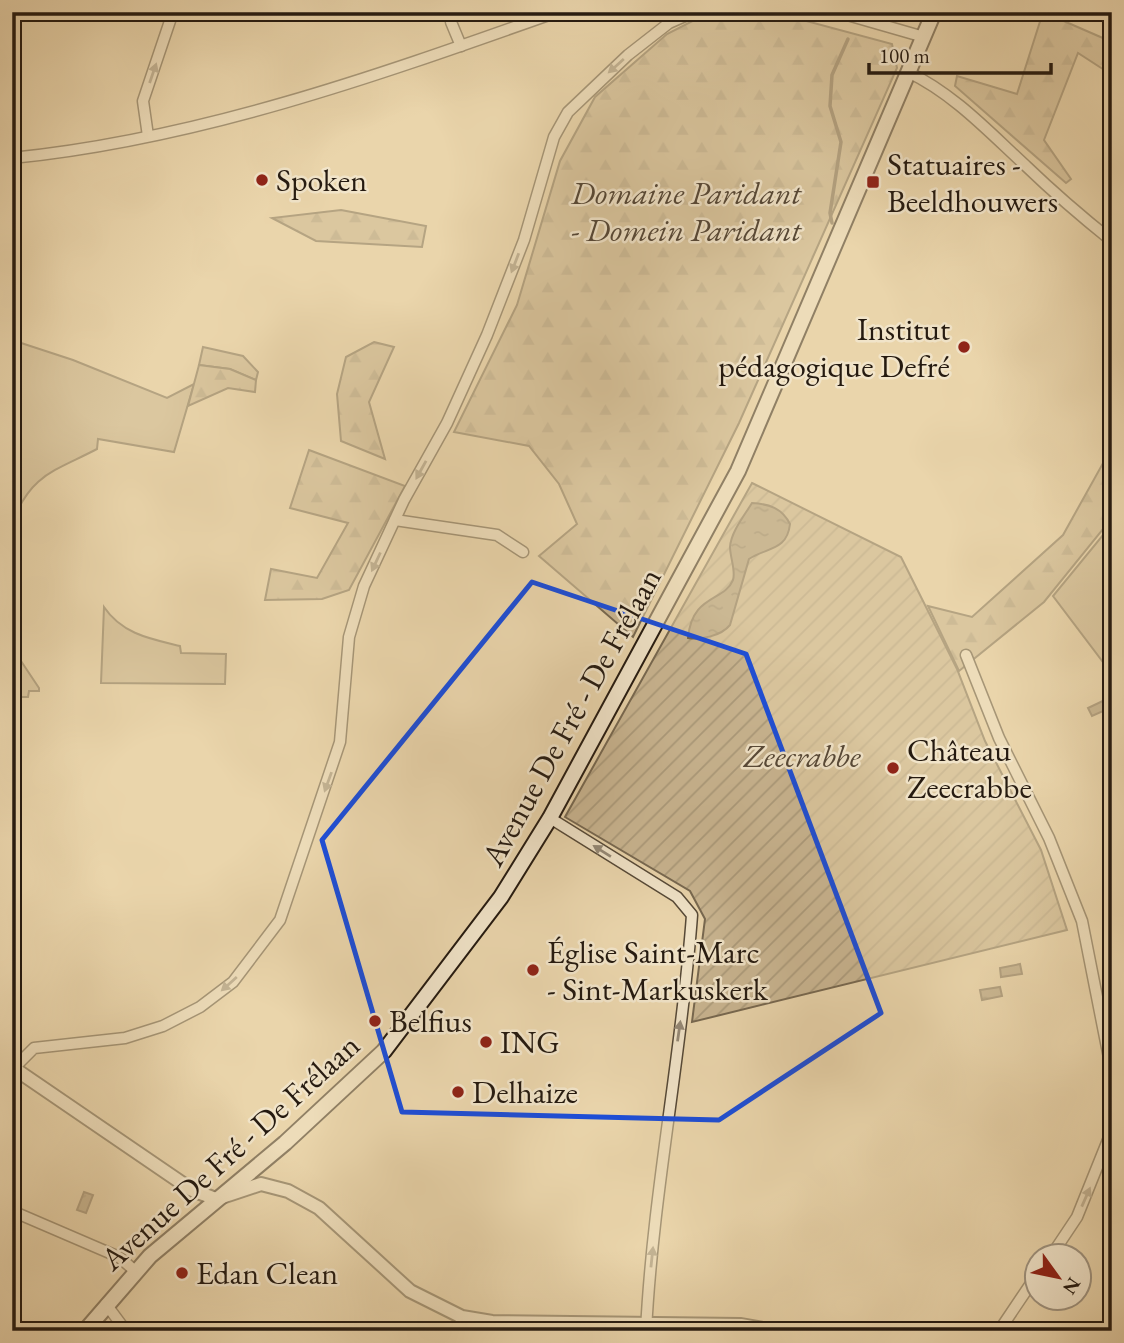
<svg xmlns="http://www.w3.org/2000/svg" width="1124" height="1343" font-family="'EB Garamond',serif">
<defs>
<pattern id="forest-firs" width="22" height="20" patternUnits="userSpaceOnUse" patternTransform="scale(1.75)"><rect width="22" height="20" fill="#c9b591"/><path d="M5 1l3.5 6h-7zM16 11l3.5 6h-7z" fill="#ac9b7c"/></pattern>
<pattern id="garden-furrows" width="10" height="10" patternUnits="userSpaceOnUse" patternTransform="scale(1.75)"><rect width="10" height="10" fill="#c9b591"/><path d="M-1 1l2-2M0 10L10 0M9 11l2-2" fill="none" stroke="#ac9b7c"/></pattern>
<pattern id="water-ripples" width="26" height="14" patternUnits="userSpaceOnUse" patternTransform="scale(1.75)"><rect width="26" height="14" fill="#a79577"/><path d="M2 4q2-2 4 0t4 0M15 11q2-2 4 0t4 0" fill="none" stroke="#887960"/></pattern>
</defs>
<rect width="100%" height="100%" fill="#ead5ac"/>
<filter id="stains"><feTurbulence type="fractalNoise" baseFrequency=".00286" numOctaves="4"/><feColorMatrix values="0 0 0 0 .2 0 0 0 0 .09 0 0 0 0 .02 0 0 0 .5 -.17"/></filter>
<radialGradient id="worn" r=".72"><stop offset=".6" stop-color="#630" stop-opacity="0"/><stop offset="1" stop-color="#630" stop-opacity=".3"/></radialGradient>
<g fill="#c9b591" stroke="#776850" stroke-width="2">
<path d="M12 340 73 360 167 398 194 384 174 452 98 439 97 449C53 472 31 474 12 523Z"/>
<path d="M203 347 243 356 258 372 256 380 230 369 199 365Z"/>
<path d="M1112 524V674L1053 596Z"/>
<path d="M12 604 21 605V661L39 688V691H29L28 697H19V692H12Z"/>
<path d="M104 607C122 634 151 639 180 646L181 653 226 654 225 684 101 683Z"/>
</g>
<g fill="url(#forest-firs)" stroke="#776850" stroke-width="2">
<path d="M710 12H773L892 44 897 68 739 423 633 637 539 556 577 524 559 484 529 446 454 432 517 305 560 161 595 97 667 34Z"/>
<path d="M1043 12 1112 42V75L1078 53 1044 140 1071 179 1066 183 955 86 957 76 1017 94Z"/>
<path d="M341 210 426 226 422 247 316 241 272 218Z"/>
<path d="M374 342 394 347 369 402 385 459 341 441 337 394 346 357Z"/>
<path d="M199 365 230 369 256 380 255 392 228 388 188 406Z"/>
<path d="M1112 447V518L1044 602 959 671 928 606 972 617 1063 535Z"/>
<path d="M309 450 405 486 349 590 322 599 265 600 271 569 317 578 348 523 290 508Z"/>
</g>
<path fill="url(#garden-furrows)" stroke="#776850" stroke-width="2" d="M752 483 901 557 957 669 985 741 1041 850 1067 930 692 1022 705 919 690 891 565 817Z"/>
<g fill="url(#water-ripples)" stroke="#73644e" stroke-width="2">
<path d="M752 503C769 504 782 508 790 524 787 551 767 547 749 559L730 625C721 636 701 640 688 638 692 594 724 602 733 580 736 571 730 557 730 547 731 532 744 516 752 503Z"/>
<path d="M1107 699 1110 708 1092 716 1088 708Z"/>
<path d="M1020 964 1022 974 1001 977 1000 968Z"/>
<path d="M1000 987 1002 996 982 1000 980 990Z"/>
<path d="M84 1192 93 1195 86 1213 77 1210Z"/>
</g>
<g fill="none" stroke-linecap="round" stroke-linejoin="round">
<path stroke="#73644e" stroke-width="3.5" d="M832 223 830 213 841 142 830 106 832 75 848 39"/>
<defs>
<g id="minor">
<path d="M454 12 451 22 461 46"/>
<path d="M837 12 924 37"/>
<path d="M908 72C954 94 989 132 1026 166 1054 193 1082 217 1112 241"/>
<path d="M148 136 143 101 173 12"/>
<path d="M12 158C201 139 379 75 557 12"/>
<path d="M395 520 497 535 523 552"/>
<path d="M966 655 999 738 1049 838 1082 921 1112 1073"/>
<path d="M550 818 677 897 692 915C682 1054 653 1191 646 1331"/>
<path d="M14 1068 34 1048 125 1038 163 1026 200 1007 233 982 280 920 340 742 349 637 364 586 404 500 447 423 487 335 524 240 554 137 568 112 628 55 669 23 694 12"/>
<path d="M1112 1105V1111"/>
<path d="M12 1211 119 1257 134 1270"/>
<path d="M1051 1256 1077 1217 1112 1130"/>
<path d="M106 1304 126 1331"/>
<path d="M458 1331 462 1317"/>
<path d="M999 1331 1036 1276"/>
</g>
<path id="tertiary" d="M12 1067 192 1190 216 1199 261 1184 288 1191 319 1208 410 1291 462 1317 492 1322 741 1325 774 1331"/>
<path id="secondary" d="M85 1331 150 1256 285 1143 384 1051 501 897 550 818 738 471 934 12"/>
</defs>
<use href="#minor" stroke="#564937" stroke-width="13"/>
<use href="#tertiary" stroke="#564937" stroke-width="16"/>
<use href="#secondary" stroke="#251a10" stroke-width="18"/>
<use href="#minor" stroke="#f1e4c9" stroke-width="10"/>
<use href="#tertiary" stroke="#f1e4c9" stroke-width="12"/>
<use href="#secondary" stroke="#f1e4c9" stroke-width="14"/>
</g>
<defs><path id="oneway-solid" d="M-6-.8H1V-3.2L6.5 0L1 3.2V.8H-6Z" transform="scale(1.75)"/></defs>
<g fill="#958976">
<use href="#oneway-solid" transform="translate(616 66) rotate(138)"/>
<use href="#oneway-solid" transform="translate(153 73) rotate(-71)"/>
<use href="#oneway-solid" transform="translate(515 263) rotate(111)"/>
<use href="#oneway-solid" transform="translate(421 470) rotate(119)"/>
<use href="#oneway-solid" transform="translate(376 562) rotate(115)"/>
<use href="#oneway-solid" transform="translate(328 782) rotate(110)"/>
<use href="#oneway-solid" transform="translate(602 851) rotate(-148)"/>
<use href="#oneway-solid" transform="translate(229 984) rotate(138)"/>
<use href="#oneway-solid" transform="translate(679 1031) rotate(-82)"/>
<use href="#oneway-solid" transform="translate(1086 1197) rotate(-66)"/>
<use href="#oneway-solid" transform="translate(652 1257) rotate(-84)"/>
</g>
<path d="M0 0H1124V1343H0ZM532 582 746 654 881 1013 719 1120 402 1112 322 840Z" fill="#ead5ac" fill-opacity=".55" fill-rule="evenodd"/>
<path fill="none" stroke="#1d4ed8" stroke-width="5" stroke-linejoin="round" d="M532 582 746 654 881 1013 719 1120 402 1112 322 840Z"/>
<g fill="#8f2418" stroke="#f1e4c9" stroke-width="2.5">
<circle cx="262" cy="180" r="7"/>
<rect x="866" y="175" width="14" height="14" rx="3.5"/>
<circle cx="964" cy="347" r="7"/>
<circle cx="893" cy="768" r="7"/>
<circle cx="533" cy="970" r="7"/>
<circle cx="375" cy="1021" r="7"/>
<circle cx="486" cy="1042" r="7"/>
<circle cx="458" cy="1092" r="7"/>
<circle cx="182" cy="1273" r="7"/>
</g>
<g text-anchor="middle" stroke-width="5" stroke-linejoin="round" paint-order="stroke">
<g font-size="32" fill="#251a10" stroke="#f1e4c9" text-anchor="start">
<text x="887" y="175">Statuaires -<tspan x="887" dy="37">Beeldhouwers</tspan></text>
<text x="276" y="191">Spoken</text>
<text x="950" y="340" text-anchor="end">Institut<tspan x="950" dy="37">pédagogique Defré</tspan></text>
<text x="907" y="761">Château<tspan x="907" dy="37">Zeecrabbe</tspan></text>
<text x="547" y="963">Église Saint-Marc<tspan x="547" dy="37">- Sint-Markuskerk</tspan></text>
<text x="389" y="1032">Belfius</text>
<text x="500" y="1053">ING</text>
<text x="472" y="1103">Delhaize</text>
<text x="196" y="1284">Edan Clean</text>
</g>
<g font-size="32" font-style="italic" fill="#564837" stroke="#f1e4c9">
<text x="686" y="204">Domaine Paridant<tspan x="686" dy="37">- Domein Paridant</tspan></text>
<text x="802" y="767">Zeecrabbe</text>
</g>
<g font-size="32" fill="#251a10" stroke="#f1e4c9">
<text transform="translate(571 717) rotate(-61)" y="11">Avenue De Fré - De Frélaan</text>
<text transform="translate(230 1152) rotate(-42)" y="11">Avenue De Fré - De Frélaan</text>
</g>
</g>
<rect width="1124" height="1343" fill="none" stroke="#ead5ac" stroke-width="42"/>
<rect x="14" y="14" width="1096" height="1315" fill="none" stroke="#251a10" stroke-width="3.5"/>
<rect x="21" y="21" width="1082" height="1301" fill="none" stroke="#251a10" stroke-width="2"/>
<g transform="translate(1058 1277) rotate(123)"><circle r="33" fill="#f1e4c9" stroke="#9f937f" stroke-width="2"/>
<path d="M0-5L12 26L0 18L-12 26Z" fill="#8f2418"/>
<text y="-10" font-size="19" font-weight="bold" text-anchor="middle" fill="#251a10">N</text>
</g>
<path d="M869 63v10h182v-10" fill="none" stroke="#251a10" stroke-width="3.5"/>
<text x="879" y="63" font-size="21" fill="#251a10" stroke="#f1e4c9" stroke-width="5" paint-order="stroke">100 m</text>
<rect width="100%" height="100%" filter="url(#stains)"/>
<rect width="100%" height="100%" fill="url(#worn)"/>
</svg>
